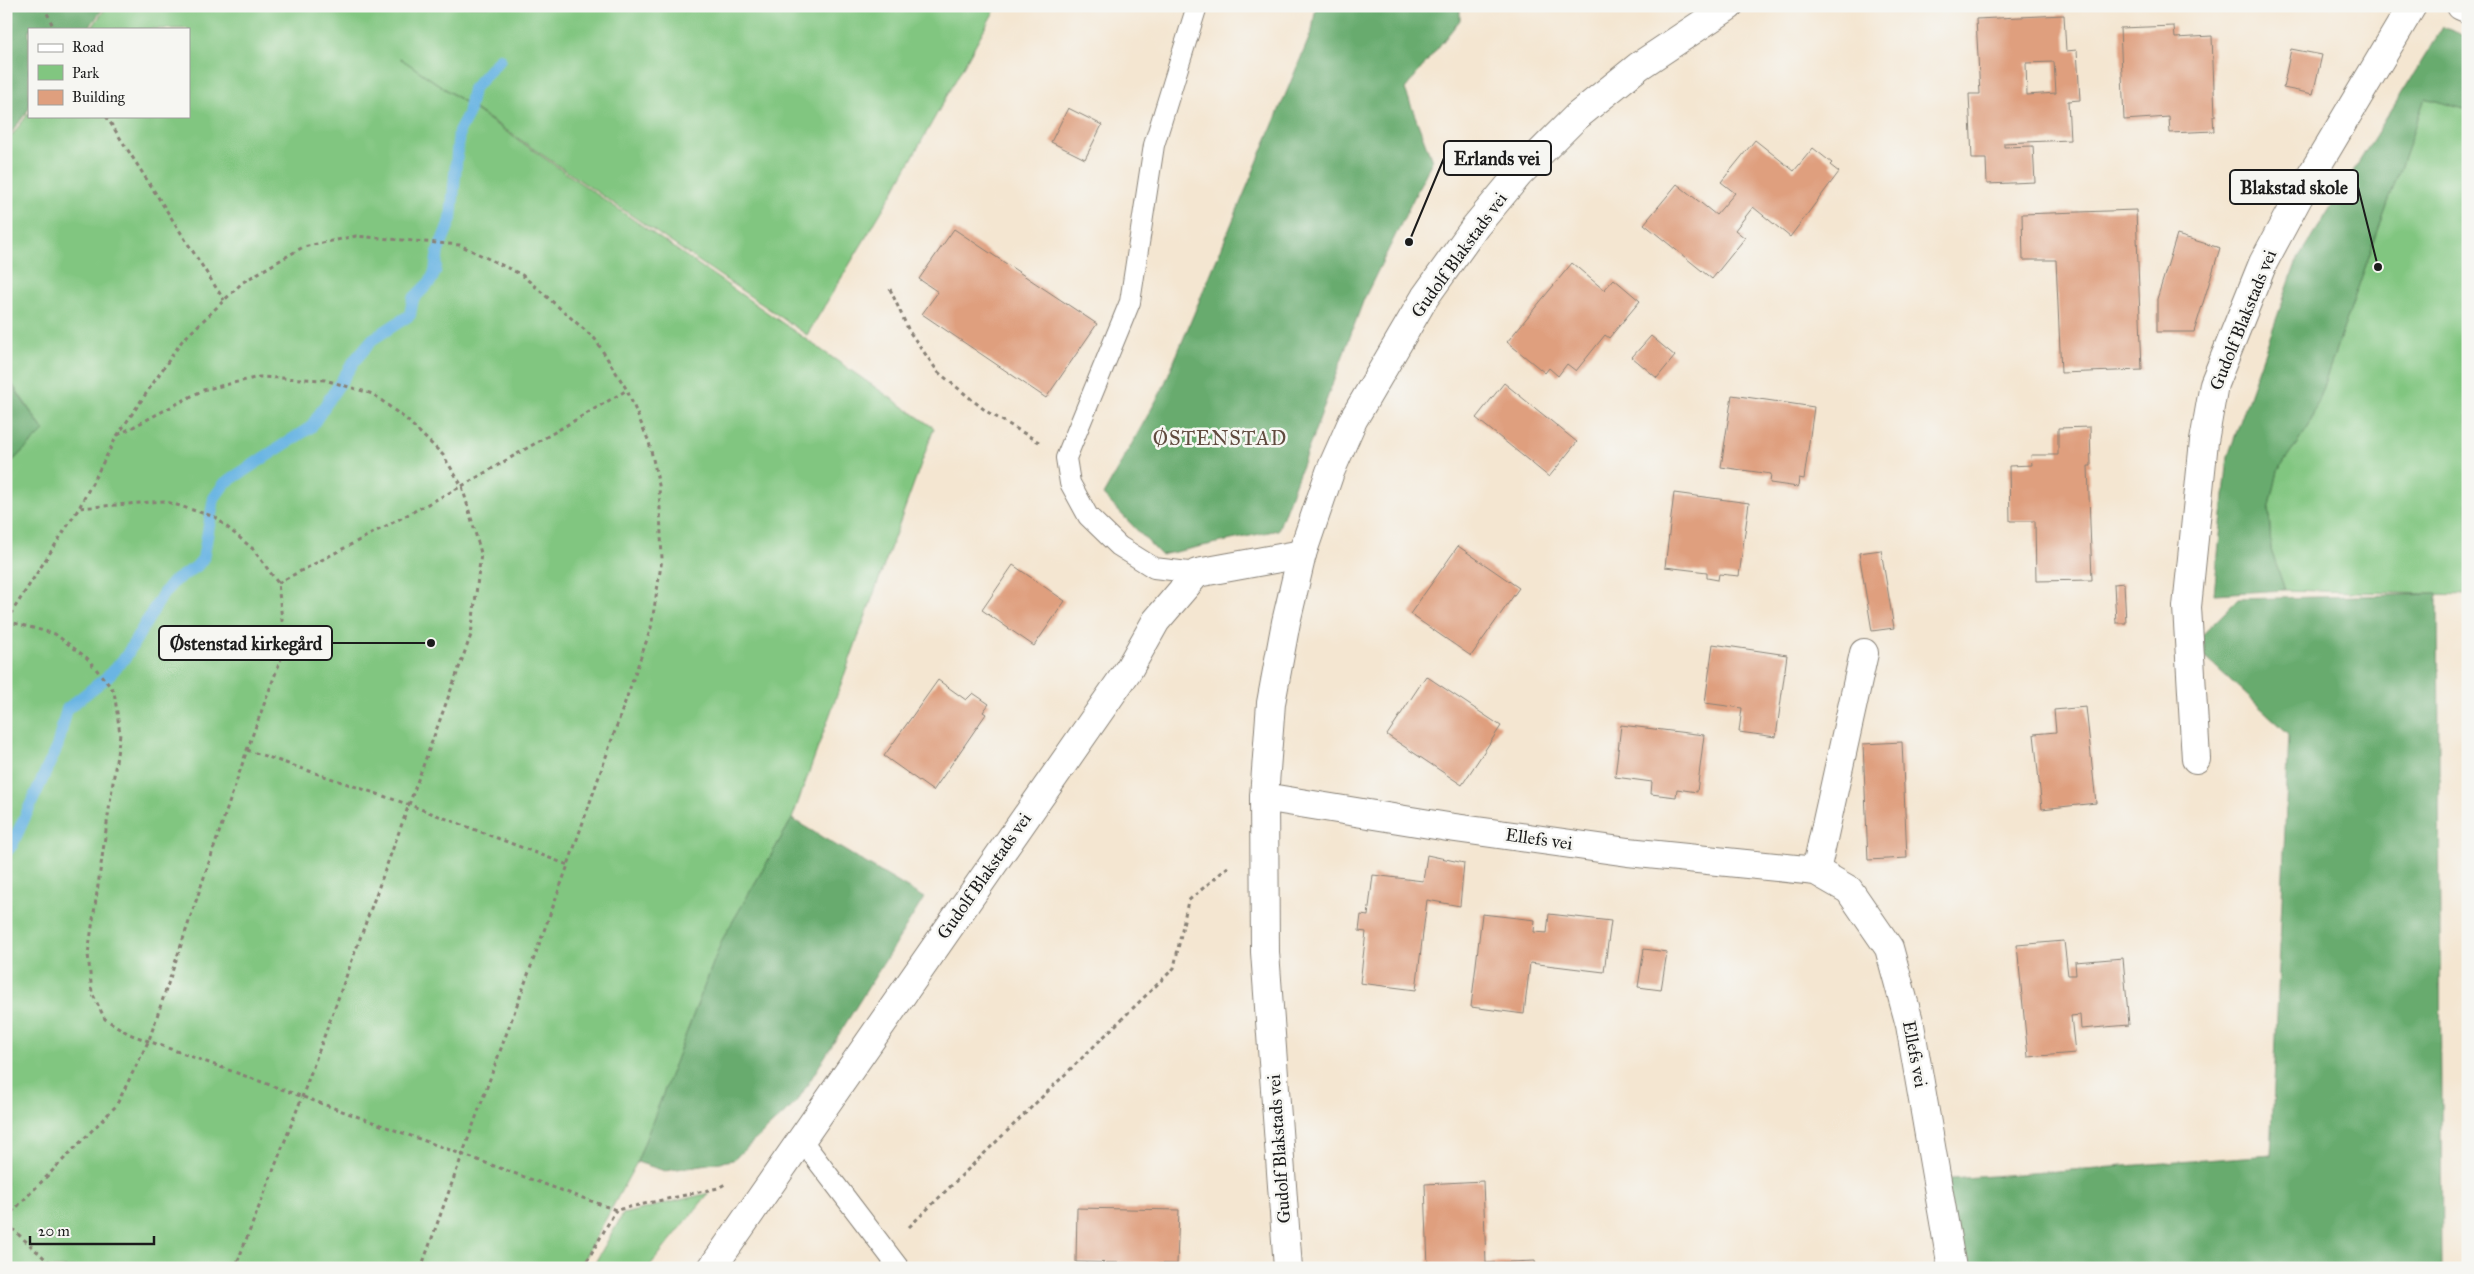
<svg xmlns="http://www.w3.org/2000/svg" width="2474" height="1274" font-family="'IM FELL Great Primer',serif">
<rect width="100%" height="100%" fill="#f6f6f2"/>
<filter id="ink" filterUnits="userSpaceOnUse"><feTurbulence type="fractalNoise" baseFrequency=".02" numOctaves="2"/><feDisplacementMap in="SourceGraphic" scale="10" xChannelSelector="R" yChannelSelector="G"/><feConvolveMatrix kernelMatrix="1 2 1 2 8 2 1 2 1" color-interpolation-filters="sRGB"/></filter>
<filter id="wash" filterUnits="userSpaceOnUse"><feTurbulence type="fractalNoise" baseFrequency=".0096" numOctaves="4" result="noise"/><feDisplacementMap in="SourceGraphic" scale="20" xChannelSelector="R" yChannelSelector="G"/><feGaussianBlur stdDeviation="1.12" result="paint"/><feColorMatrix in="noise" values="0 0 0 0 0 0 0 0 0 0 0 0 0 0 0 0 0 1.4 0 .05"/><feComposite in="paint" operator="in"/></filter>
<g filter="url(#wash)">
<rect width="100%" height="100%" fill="#f4e6d1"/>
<g fill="#81c680" stroke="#4e714e">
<path d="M107 6H997L892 194 807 335 400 58 934 428 792 819 722 940 637 1162 579 1268H6V467L44 431 6 375V143L29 113V116H189V29H91Z"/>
<path d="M2425 98 2468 110V595L2285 590 2271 550 2269 510 2278 471 2309 426Z"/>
<path d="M709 1193 648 1268H592L623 1214Z"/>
</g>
<g fill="#68ab6e" stroke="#426445">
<path d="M6 6H105L88 29H29V109L6 140Z"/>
<path d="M1316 6H1460V20L1405 89 1432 161 1364 299 1278 530 1161 555 1103 495 1162 390 1312 31Z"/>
<path d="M2443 27 2468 37V110L2425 98 2309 426 2278 471 2269 510 2271 550 2285 590 2214 594 2228 456 2296 263Z"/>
<path d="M6 377 44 431 6 467Z"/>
<path d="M2438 594 2442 1268H1952L1938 1180 2271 1155 2289 734 2192 645 2238 599Z"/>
<path d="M792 819 924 898 796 1103 733 1160 665 1171 637 1162 722 940Z"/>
</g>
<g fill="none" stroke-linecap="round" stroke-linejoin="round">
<path stroke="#6bb5e3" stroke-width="12" d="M6 852 12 845 57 747 67 709 107 677 125 658 163 594 174 581 196 567 203 559 214 498 225 483 311 427 355 360 373 339 410 315 413 299 430 282 435 272 438 251 451 219 459 131 468 114 473 89 500 59"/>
</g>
<g id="blocks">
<g fill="#df9f7e" fill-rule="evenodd">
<path d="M2064 15 2066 51 2077 50 2080 100 2068 101 2070 140 2004 143V147L2033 146 2035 182 1987 184 1986 159H1972L1969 94H1980L1976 19ZM2054 62 2056 93 2027 95 2026 63Z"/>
<path d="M2174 26 2175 38 2212 36 2215 116H2213L2214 131 2170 133 2169 117 2124 120 2120 28Z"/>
<path d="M2291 49 2322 55 2313 94 2283 88Z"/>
<path d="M1068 108 1102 125 1085 159 1051 142Z"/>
<path d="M1755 140 1794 171 1813 148 1832 163 1830 165 1839 172 1790 237 1753 207 1735 230 1745 238 1712 279 1644 224 1677 184 1716 215 1735 193 1721 182Z"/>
<path d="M2136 210 2142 370 2061 373 2056 260H2023L2022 214Z"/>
<path d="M954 229 1097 324 1046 398 922 314 938 292 919 279Z"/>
<path d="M2177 235 2220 248 2194 332H2157V299Z"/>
<path d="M1572 263 1604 290 1614 279 1640 301 1609 338 1605 335 1576 371 1567 364 1558 376 1549 368 1545 373 1507 342Z"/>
<path d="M1651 336 1675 356 1657 378 1632 357Z"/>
<path d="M1504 383 1577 442 1549 477 1476 418Z"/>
<path d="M1732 395 1814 407 1804 479 1799 478 1798 487 1770 483 1771 474 1721 467Z"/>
<path d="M2090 427 2091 466H2088L2092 580 2036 581 2035 521H2010L2009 466 2032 465 2031 455H2058V428Z"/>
<path d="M1674 493 1749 503 1739 576 1719 574 1718 580 1707 578V572L1665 567Z"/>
<path d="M1458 546 1519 588 1471 656 1410 614Z"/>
<path d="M1881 550 1894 628 1872 631 1859 553Z"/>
<path d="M1013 565 1065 601 1034 646 982 610Z"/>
<path d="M2124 583 2126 623H2116L2114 584Z"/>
<path d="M1713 644 1787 655 1776 737 1739 732 1742 708 1705 703Z"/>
<path d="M1426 676 1501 726 1462 785 1387 735Z"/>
<path d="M938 680 966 700 973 693 989 704 983 712 986 714 933 791 884 756Z"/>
<path d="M2086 707 2096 803 2042 809 2034 734 2056 732 2054 710Z"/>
<path d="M1621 725 1704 735 1697 792 1677 789 1676 797 1651 794 1652 782 1615 777Z"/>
<path d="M1902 742 1907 858 1868 860 1863 744Z"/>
<path d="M1427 855 1464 863 1460 906 1427 900 1416 990 1360 983 1366 932 1359 931 1361 915 1368 916 1373 875 1423 881Z"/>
<path d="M1482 914 1535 920 1534 932 1547 933 1549 914 1611 921 1604 972 1530 963 1524 1014 1471 1007Z"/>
<path d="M2064 941 2068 975H2076L2075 962 2123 958 2129 1025 2081 1029 2080 1015 2071 1016 2075 1053 2028 1057 2017 945Z"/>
<path d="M1644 949 1667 952 1661 990 1638 987Z"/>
<path d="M1483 1181 1486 1263 1535 1261 1536 1268H1428L1425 1184Z"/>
<path d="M1077 1208 1179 1210 1177 1264 1076 1262Z"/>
</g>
</g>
</g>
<g filter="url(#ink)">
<use href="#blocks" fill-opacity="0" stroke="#888176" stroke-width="1"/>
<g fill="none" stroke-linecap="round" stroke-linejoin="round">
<defs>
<g id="lane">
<path d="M1197 6 1154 145 1130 302 1066 458 1070 483 1088 516 1119 546 1154 568 1197 573"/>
<path d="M800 1138 899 1268"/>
</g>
<g id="street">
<path d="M2461 6 2468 9"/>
<path d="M2196 759 2187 607 2204 441 2214 384 2263 263 2299 196 2412 6"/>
<path d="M1264 797 1448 827 1628 852 1816 871 1849 890 1889 948 1910 1025 1952 1268"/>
<path d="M1816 871 1864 653"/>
<path d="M712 1268 1129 669 1156 621 1197 573 1302 554"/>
</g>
<path id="secondary" d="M1288 1268 1265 952 1264 797 1271 703 1286 622 1302 554 1330 472 1353 420 1425 297 1475 227 1519 174 1576 117 1639 66 1729 6"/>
</defs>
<use href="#lane" stroke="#888176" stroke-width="22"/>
<use href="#street" stroke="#888176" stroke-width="30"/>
<use href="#secondary" stroke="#888176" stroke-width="30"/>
<g stroke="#888176" stroke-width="3" stroke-dasharray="4 4" stroke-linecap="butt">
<path d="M44 6 54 29"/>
<path d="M106 116 224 300"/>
<path d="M890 289 909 331 938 372 986 411 1039 442"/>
<path d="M118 435 203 390 259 377 325 380 373 394 407 420 443 455 462 486 481 553 471 635 302 1097 237 1263 232 1268"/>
<path d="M278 583 462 486 627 390"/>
<path d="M6 621 79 508 117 436 182 341 243 282 303 247 356 236 460 245 522 275 595 339 627 390 649 442 659 485 662 559 651 628 568 865 421 1268"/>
<path d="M7 621 55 634 87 658 114 691 120 734 88 954 92 993 105 1019 129 1034 616 1210 718 1188 725 1184"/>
<path d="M247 750 410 805 568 865"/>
<path d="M6 1218 116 1106 149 1040 247 750 285 648 278 583 253 549 215 517 164 501 79 508"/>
<path d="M6 1223 55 1268"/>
<path d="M909 1227 1174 968 1188 901 1228 867"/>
<path d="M583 1268 616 1210"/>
</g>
<use href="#lane" stroke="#fff" stroke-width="20"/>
<use href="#street" stroke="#fff" stroke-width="28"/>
<use href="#secondary" stroke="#fff" stroke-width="28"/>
</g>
</g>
<g text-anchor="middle" stroke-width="5" stroke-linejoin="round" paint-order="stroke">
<g font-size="18" fill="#1c1c1c" stroke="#f6f6f2">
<text transform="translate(1459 255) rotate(-54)" y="6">Gudolf Blakstads vei</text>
<text transform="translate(2243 320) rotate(-68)" y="6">Gudolf Blakstads vei</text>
<text transform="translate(1539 839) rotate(8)" y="6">Ellefs vei</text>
<text transform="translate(984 876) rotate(-55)" y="6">Gudolf Blakstads vei</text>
<text transform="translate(1915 1054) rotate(79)" y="6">Ellefs vei</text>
<text transform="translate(1279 1149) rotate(-94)" y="6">Gudolf Blakstads vei</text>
</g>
<g font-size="20" letter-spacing="1" fill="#604a3e" stroke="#f6f6f2">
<text x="1220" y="445">ØSTENSTAD</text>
</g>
</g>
<path fill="none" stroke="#1c1c1c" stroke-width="2" d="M1409 242L1444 158M2378 267L2358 187M431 643L332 643"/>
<g fill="#1c1c1c" stroke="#f6f6f2" stroke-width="2">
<circle cx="1409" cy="242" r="5"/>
<circle cx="2378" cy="267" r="5"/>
<circle cx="431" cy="643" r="5"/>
</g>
<g fill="#f6f6f2" stroke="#1c1c1c" stroke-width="2">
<rect x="1444" y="141" width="107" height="34" rx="5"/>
<rect x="2230" y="170" width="128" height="34" rx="5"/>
<rect x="159" y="626" width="173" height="34" rx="5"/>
</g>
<g font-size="19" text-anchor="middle" font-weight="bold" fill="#1c1c1c">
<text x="1497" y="165">Erlands vei</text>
<text x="2294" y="194">Blakstad skole</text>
<text x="246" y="650">Østenstad kirkegård</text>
</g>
<rect width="2474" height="1274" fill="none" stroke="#f6f6f2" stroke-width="25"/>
<rect x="28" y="28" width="162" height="90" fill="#f6f6f2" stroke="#9f9f9c"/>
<rect x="38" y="44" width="25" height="8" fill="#ffffff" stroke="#9f9f9c"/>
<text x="72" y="52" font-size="15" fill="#1c1c1c">Road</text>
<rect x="38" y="65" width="25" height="15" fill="#81c680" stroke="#9f9f9c"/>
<text x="72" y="78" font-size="15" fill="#1c1c1c">Park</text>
<rect x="38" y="90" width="25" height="15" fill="#df9f7e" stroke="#9f9f9c"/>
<text x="72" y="102" font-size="15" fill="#1c1c1c">Building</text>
<path d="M30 1236v8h124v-8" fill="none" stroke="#1c1c1c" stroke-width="2.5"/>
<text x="38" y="1236" font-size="15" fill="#1c1c1c" stroke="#f6f6f2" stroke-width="4" paint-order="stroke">20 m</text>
</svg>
